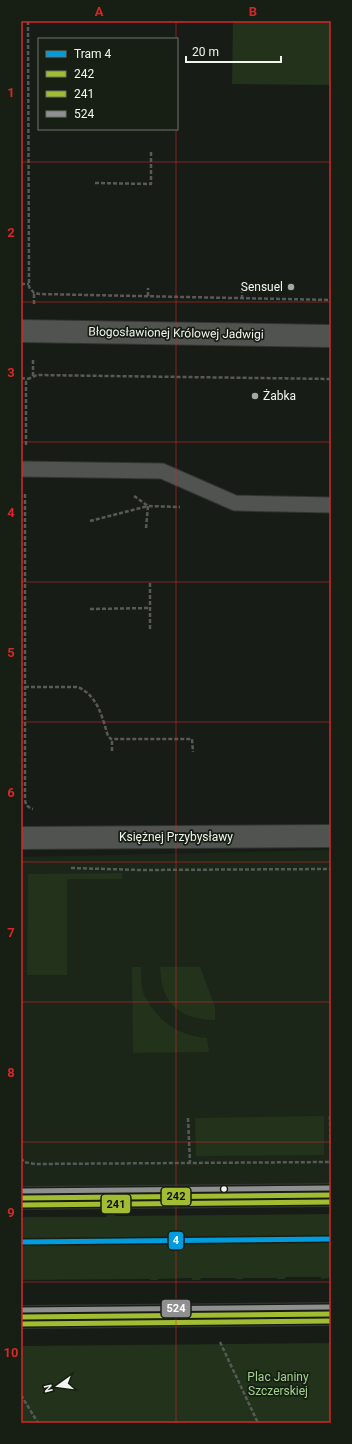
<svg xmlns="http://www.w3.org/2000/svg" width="352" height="1444" font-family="Roboto,sans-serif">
<rect width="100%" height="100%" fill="#181c16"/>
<path fill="#1b2618" d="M331 850V1185L21 1186V857Z"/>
<g fill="#22321b">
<path d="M233 21H331L330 85 232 84Z"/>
<path d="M122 873V879H67V975H27L28 874Z"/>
<path d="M132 967H141C141 975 141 984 143 992 144 996 148 1001 150 1005 164 1026 183 1036 207 1038L209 1052 133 1053Z"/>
<path d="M160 967H200L215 1007V1020C192 1020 170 1012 163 988 161 982 161 974 160 967Z"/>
<path d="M324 1116V1155L196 1156 195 1118Z"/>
<path d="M115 1214V1216L331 1214V1277H329V1278L321 1279V1277H286L285 1279H277V1278H243V1279H236L235 1278H201L200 1280H192V1278L158 1279V1280H150V1279L21 1280V1217H106L107 1215Z"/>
<path d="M331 1343V1423H21V1346Z"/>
</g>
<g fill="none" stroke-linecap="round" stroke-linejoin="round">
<defs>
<path id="lane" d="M21 469 162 471 235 503 331 505"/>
<g id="street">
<path d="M21 331 331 336"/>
<path d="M21 838 331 836"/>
</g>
<g id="secondary">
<path d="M21 1198 331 1195"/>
<path d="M21 1317 331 1314"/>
</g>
</defs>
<use href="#lane" stroke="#313530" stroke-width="17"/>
<use href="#street" stroke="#313530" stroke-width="24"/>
<use href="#secondary" stroke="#313530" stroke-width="24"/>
<g stroke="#575a56" stroke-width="2.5" stroke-dasharray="4 2" stroke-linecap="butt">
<path d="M28 21 29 284V287L34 293 40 294 331 300"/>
<path d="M95 183 151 184V150"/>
<path d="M21 284H29"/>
<path d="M242 289V298"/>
<path d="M148 296V288"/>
<path d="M34 304V293"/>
<path d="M33 376V359"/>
<path d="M21 378 28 379"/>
<path d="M26 445V382L28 379 37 375 331 379"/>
<path d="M25 494V797C25 803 26 807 33 809"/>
<path d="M134 496 148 506 180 507"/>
<path d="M90 521 148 506 146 528"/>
<path d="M90 609 150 608"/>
<path d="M150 629V583"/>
<path d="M25 687H78C98 696 102 717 108 736L111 739H192L193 752"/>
<path d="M112 751V739"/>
<path d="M71 868 141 870 331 869"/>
<path d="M330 1116 331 1162"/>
<path d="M188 1118 190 1163"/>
<path d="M21 1158 24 1162 35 1164 331 1162"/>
<path d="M220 1342 258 1423"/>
<path d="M21 1395 38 1423"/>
</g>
<use href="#lane" stroke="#515350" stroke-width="15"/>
<use href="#street" stroke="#515350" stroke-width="22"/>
<use href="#secondary" stroke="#515350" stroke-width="22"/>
<defs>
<g id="bus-1">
<path d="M21 1198 331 1195"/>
<path d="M21 1317 331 1314"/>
</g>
<g id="bus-2">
<path d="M21 1205 331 1202"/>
<path d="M21 1324 331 1321"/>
</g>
<g id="bus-3">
<path d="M21 1191 331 1188"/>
<path d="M21 1310 331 1307"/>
</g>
</defs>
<use href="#bus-1" stroke="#171e14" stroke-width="8"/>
<use href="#bus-2" stroke="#171e14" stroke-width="8"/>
<use href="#bus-3" stroke="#171e14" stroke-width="8"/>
<use href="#bus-1" stroke="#a2bd31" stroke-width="5"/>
<use href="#bus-2" stroke="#a2bd31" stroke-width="5"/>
<use href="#bus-3" stroke="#8f8f8f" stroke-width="5"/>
<defs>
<path id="tram-1" d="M21 1242 331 1239"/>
</defs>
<use href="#tram-1" stroke="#171e14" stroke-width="8"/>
<use href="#tram-1" stroke="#009cdd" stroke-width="5"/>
</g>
<path fill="none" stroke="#d62828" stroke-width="1" stroke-opacity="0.55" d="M176 21V39M176 129V1423M21 162H331M21 302H331M21 442H331M21 582H331M21 722H331M21 862H331M21 1002H331M21 1142H331M21 1282H331"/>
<g fill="#a4a9a2" stroke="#171e14" stroke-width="1.5">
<circle cx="291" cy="287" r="4"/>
<circle cx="255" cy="396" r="4"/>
</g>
<circle fill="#f0f5ee" stroke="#171e14" stroke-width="1.5" cx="224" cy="1189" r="3.5"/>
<g text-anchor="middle" stroke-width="3.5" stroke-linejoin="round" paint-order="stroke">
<g font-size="12" fill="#f0f5ee" stroke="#171e14" text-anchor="end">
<text x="283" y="291">Sensuel</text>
<text x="263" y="400" text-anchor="start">Żabka</text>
</g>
<g font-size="12" fill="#f0f5ee" stroke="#171e14">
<text transform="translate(176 333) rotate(1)" y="4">Błogosławionej Królowej Jadwigi</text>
<text x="176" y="841">Księżnej Przybysławy</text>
</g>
<g font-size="12" fill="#a2d28e" stroke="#171e14">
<text x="278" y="1381">Plac Janiny<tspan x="278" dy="14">Szczerskiej</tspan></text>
</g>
</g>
<g stroke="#171e14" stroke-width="1.5">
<rect x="161" y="1187" width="30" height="19" rx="4" fill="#a2bd31"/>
<rect x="101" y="1194" width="30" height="20" rx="4" fill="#a2bd31"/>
<rect x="168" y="1231" width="16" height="19" rx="4" fill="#009cdd"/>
<rect x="161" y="1299" width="30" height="19" rx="4" fill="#8f8f8f"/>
</g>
<g font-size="11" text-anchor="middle" font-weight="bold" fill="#fff">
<text x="176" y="1244">4</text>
<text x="176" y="1312">524</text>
</g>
<g font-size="11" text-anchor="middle" font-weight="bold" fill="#111">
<text x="176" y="1200">242</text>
<text x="116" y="1208">241</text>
</g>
<rect width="352" height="1444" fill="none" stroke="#171e14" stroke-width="44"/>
<rect x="38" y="38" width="140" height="92" fill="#171e14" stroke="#6e746b"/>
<rect x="46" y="51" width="20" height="6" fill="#009cdd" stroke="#6e746b"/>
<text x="74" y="58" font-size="12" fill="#f0f5ee">Tram 4</text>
<rect x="46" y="71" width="20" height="6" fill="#a2bd31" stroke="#6e746b"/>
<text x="74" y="78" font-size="12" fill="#f0f5ee">242</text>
<rect x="46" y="91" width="20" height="6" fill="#a2bd31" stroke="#6e746b"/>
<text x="74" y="98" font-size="12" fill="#f0f5ee">241</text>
<rect x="46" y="111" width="20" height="6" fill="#8f8f8f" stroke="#6e746b"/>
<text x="74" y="118" font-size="12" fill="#f0f5ee">524</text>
<g transform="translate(58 1386) rotate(256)" stroke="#171e14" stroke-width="3" paint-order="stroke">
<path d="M0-3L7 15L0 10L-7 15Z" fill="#f0f5ee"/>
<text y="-6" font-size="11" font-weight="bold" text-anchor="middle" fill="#f0f5ee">N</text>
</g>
<path d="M186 56v6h95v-6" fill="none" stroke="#f0f5ee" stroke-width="2"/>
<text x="192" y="56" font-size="12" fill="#f0f5ee" stroke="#171e14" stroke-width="3" paint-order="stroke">20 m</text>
<rect x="22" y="22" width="308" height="1400" fill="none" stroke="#d62828" stroke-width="1.5"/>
<g font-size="13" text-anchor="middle" font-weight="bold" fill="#d62828">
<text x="99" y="16">A</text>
<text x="253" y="16">B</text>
<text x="11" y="97">1</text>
<text x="11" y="237">2</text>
<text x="11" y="377">3</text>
<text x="11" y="517">4</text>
<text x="11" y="657">5</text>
<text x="11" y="797">6</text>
<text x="11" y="937">7</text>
<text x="11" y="1077">8</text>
<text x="11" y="1217">9</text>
<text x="11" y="1357">10</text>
</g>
</svg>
